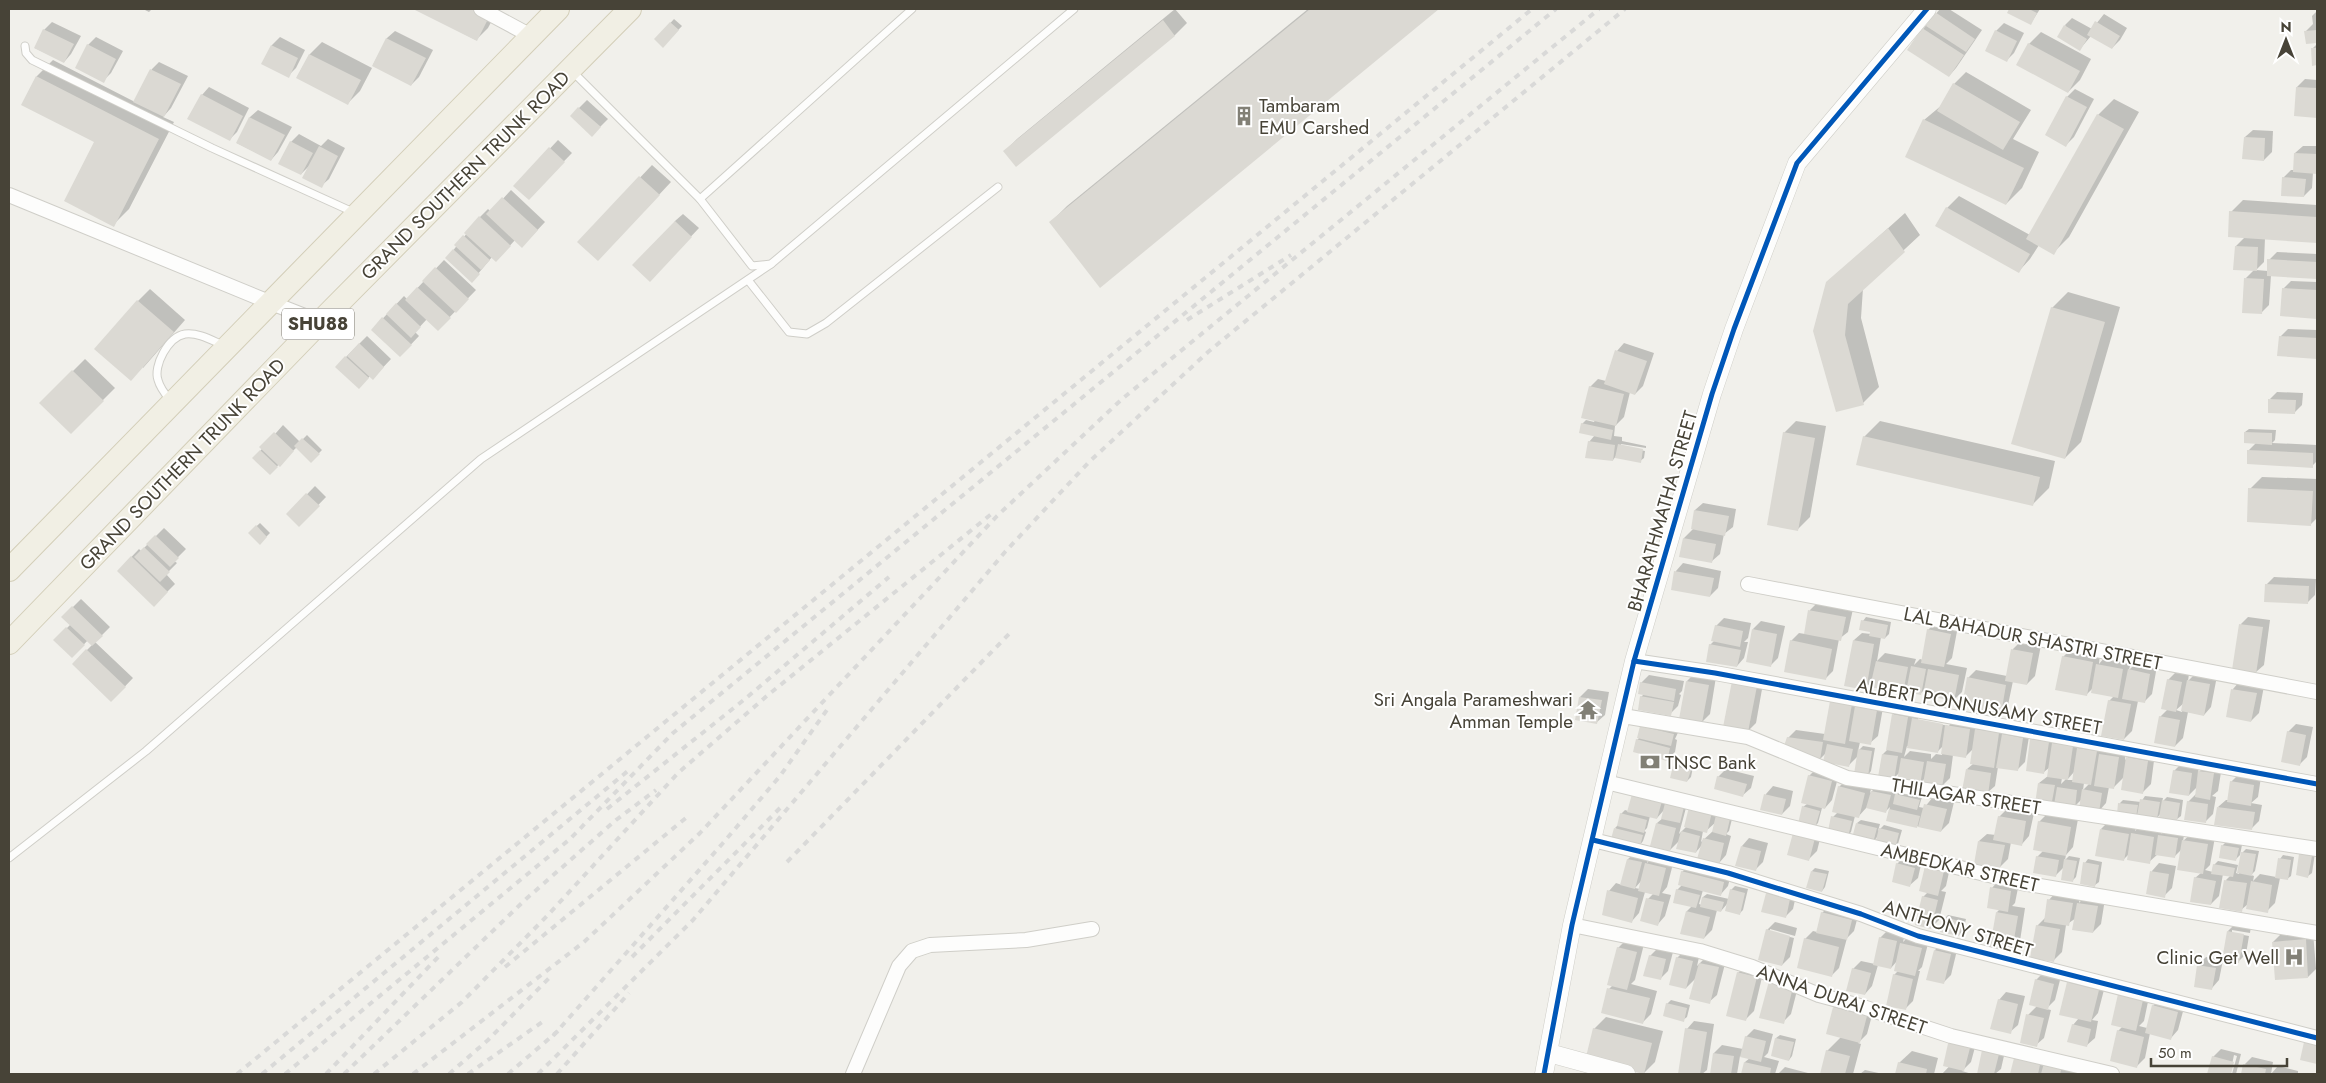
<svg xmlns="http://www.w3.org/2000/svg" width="2326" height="1083" font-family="Jost,sans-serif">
<rect width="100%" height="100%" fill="#f1f0eb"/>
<g fill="#0003" fill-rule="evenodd">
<path d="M143 9H152L149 12Z"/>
<path d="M416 9H498L488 28 476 40Z"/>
<path d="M1175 9 1187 23 1175 35 1017 165 1005 151 1017 139Z"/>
<path d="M1308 9H1437L1100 286 1051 222 1067 206Z"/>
<path d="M1940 9H1949L1982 30 1956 68 1949 76 1923 29Z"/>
<path d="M2011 9H2040L2031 23 2009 13Z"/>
<path d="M2316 12 2317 42 2307 43 2306 31 2313 24 2312 16Z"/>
<path d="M2104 14 2127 28 2120 40 2112 48 2091 36 2080 49 2065 25 2072 18 2092 29Z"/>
<path d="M674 19 682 26 663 46 656 39Z"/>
<path d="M52 22 81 36 71 54 64 62 35 48 44 30Z"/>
<path d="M2004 23 2024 33 2014 53 2007 60 1996 31Z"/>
<path d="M395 31 433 50 419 77 411 85 373 65 387 38Z"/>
<path d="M2041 32 2091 59 2080 80 2068 92 2018 64 2029 44Z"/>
<path d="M96 37 123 51 111 73 103 81 88 45Z"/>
<path d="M280 37 305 50 296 68 288 76 263 63 272 45Z"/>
<path d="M322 42 372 68 360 91 348 103 297 77 310 54Z"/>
<path d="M2317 44V64H2313L2312 49Z"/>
<path d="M53 60 135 102 152 69 159 62 188 76 171 108 163 117 174 122 129 209 113 225 96 142 23 104 37 76Z"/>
<path d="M1966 72 2031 110 2013 139 2039 152 2022 188 2006 204 1924 120 1942 105 1954 84Z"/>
<path d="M2305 79 2317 80V117L2295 115 2297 87Z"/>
<path d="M209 87 249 108 237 132 229 140 202 95Z"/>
<path d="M2075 89 2094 99 2074 137 2066 145 2067 97Z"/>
<path d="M2114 99 2139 112 2069 237 2053 253 2039 245 2030 259 2019 271 1947 208 1959 196 2030 235 2098 115Z"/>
<path d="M587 100 608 119 600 127 572 115Z"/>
<path d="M258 110 292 127 278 152 271 160 237 143 250 117Z"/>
<path d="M2253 130 2273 131 2272 152 2264 160 2245 137Z"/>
<path d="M299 134 321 146 328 139 345 148 329 179 321 186 310 165 301 174 291 142Z"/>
<path d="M558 140 572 153 536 190 515 186Z"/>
<path d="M2303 146H2317V172H2313L2312 188 2304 196 2283 178 2291 170H2294L2295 153Z"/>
<path d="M652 165 671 182 610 247 579 242Z"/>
<path d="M511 190 545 222 530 238 515 240 496 261 492 257 472 281 447 258 480 217 488 209 491 212Z"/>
<path d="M2243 200 2317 205V241L2265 238 2264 262 2256 270 2268 271 2269 260 2277 252 2317 254V278L2271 275 2269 305 2261 313 2246 278 2254 270 2236 246 2245 237 2231 212Z"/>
<path d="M1905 213 1920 235 1863 288 1861 318 1879 387 1863 403 1827 283Z"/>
<path d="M683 214 699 228 650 280 675 221Z"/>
<path d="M444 260 476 290 438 329 427 319 415 332 419 336 400 356 372 330 404 296 407 299Z"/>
<path d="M2291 281 2317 282V317L2282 315 2283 289Z"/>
<path d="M150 289 185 320 143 368 138 301Z"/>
<path d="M2068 292 2120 307 2081 442 2065 458 2052 308Z"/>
<path d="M2288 329 2317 330V358L2279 355 2280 337Z"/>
<path d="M367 336 391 359 373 378 370 376 359 387 346 357Z"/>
<path d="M1624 343 1654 353 1643 386 1635 394 1630 392 1624 417 1615 426 1614 436 1622 437V441L1646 446V448L1621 444V446L1645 451 1644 458 1640 461 1616 456 1613 460 1589 442 1595 435 1582 424 1586 420 1594 422 1595 420 1590 387 1598 379 1606 381 1617 351Z"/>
<path d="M85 359 115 388 71 432 41 403Z"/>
<path d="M2277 392 2303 393 2302 405 2294 413 2270 399Z"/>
<path d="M1796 421 1826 426 1810 517 1798 529 1784 433Z"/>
<path d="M1880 421 2055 461 2049 488 2033 504 1864 437Z"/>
<path d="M283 425 300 442 307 435 322 450 311 461 297 447 270 473 254 458Z"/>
<path d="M2249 429 2276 430 2275 440 2272 443 2317 445V461L2312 466 2248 451 2256 443 2245 432Z"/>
<path d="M2262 477 2317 479V518L2311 524 2250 489Z"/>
<path d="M315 486 326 497 299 525 288 514Z"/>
<path d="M1703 503 1736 509 1733 527 1724 534 1720 554 1712 561 1681 556 1684 538 1694 528 1695 510Z"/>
<path d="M260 523 270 533 260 543 249 533Z"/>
<path d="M164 528 186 549 174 561 177 563 166 574 175 584 154 605 118 571 139 549 141 551Z"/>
<path d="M1683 563 1721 571 1718 588 1710 596 1672 589 1676 571Z"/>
<path d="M2274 577 2316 579 2315 595 2307 603 2266 585Z"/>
<path d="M81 599 110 627 95 642 133 678 111 701 73 664 92 645 88 640 72 657 55 640 71 624 63 617Z"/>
<path d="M1817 603 1853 609 1848 632 1839 639 1833 671 1825 679 1791 641 1799 633 1805 634 1810 610Z"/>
<path d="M1866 617 1891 622 1889 634 1885 638 1881 637 1877 661 1885 653 1916 659 1914 665 1920 659 1923 660 1928 630 1936 622 1958 626 1952 658 1946 664 1967 668 1962 692 1954 700 1925 689 1920 694 1908 686 1903 692 1873 681 1865 688 1854 640 1862 633 1871 634 1872 631 1863 621Z"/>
<path d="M2248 617 2270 620 2264 665 2256 672 2241 624Z"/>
<path d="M1724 618 1751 623 1748 638 1744 642H1748L1744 658 1737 666 1710 645 1714 641 1716 626Z"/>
<path d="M1761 621 1785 626 1778 658 1770 666 1753 629Z"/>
<path d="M2020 642 2041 645 2035 676 2027 684 2013 681 2008 705 2001 712 1968 678 1976 670 2007 676 2013 649Z"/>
<path d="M2071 649 2100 654 2099 664 2105 657 2131 661 2129 670 2137 662 2157 666 2152 694 2144 702 2138 701 2132 731 2124 739 2109 701 2114 696 2093 688 2086 695 2063 657Z"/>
<path d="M2176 672 2189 674 2188 681 2196 673 2217 676 2211 707 2204 715 2188 712 2183 738 2175 746 2160 717 2168 709V680ZM2184 703 2182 712 2176 710Z"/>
<path d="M1695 673 1716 677 1710 714 1702 722 1687 681Z"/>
<path d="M1741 674 1764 678 1756 723 1748 731Z"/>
<path d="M1649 675 1684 681 1682 691 1679 694 1681 695 1678 706 1670 714 1641 697 1644 694 1641 683Z"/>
<path d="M2240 681 2264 686 2259 713 2251 721 2227 716 2233 689Z"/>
<path d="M1588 689 1609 692 1605 715 1597 722 1580 697Z"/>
<path d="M1831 701 1884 702 1878 736 1870 743 1860 742 1858 751 1863 746 1875 748 1871 771 1868 775 1858 756 1849 765 1827 752 1820 759 1788 738 1796 730 1825 734Z"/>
<path d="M1901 707 1916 709 1914 718 1921 711 1977 721 1976 730 1984 722 2030 730 2025 762 2017 770 1998 767 1995 786 1987 793 1967 769 1973 764V749L1965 757 1953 755 1950 778 1942 786 1925 778 1920 784 1900 772 1894 778 1879 776 1883 754 1888 749 1893 715ZM1918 718 1950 724 1949 726 1918 720ZM1907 746 1937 752 1943 746 1942 755 1936 754 1931 759V754L1910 751 1904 757Z"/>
<path d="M1649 718 1681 726 1675 739 1677 740 1675 752 1667 759 1637 740 1640 737H1638L1641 726Z"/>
<path d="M2296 724 2313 727 2307 757 2299 765 2288 732Z"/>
<path d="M2039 732 2080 738 2079 748 2086 741 2104 744 2102 752 2108 747 2126 749 2125 760 2135 750 2155 753 2151 784 2143 792 2124 777 2114 787H2109L2106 803 2099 811 2082 799 2074 807 2056 801 2051 805 2039 783 2048 776 2050 767 2044 772 2031 740ZM2074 772 2073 780H2067ZM2062 778 2066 779 2061 784ZM2084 783 2089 784 2083 790Z"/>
<path d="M1678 763 1693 767 1691 777 1687 781 1674 766Z"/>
<path d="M2182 763 2199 766 2198 773 2207 764 2222 766 2218 791 2212 796 2216 797 2213 814 2205 822 2188 802 2196 794 2198 786 2189 795 2174 771Z"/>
<path d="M1817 768 1839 774 1832 800 1825 808H1822L1818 823 1815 826 1803 807 1807 804 1809 776Z"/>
<path d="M1726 769 1754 776 1751 788 1743 795 1718 777Z"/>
<path d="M2239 774 2261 777 2258 797 2251 803 2262 805 2259 821 2251 829 2218 807 2226 800H2229L2231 782Z"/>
<path d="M1847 779 1872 785 1870 793 1880 783 1898 788 1896 796 1900 792 1922 797 1919 807 1924 808 1933 797 1954 802 1949 823 1941 831 1887 820 1890 807 1886 811 1867 807 1858 817 1855 816 1851 832 1848 835 1833 817 1838 812 1839 787Z"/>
<path d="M1773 786 1793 791 1790 806 1782 814 1762 809 1766 794Z"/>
<path d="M1633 794 1687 804 1679 834 1687 826 1691 807 1733 815 1729 831 1726 834 1731 836 1726 855 1719 863 1702 845 1696 852 1680 840 1670 850 1657 823 1663 818 1664 810 1657 818 1650 816 1647 828 1644 831 1646 832 1643 841 1640 845 1615 828 1618 825 1621 814 1625 810 1628 811ZM1716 822 1713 831 1701 842 1703 831H1706Z"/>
<path d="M2145 796 2163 798 2162 802 2167 797 2183 800 2181 816 2177 819 2161 813 2157 818 2118 813 2120 803 2123 800 2141 802Z"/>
<path d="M2007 809 2034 813 2029 836 2022 844 2011 842 2008 859 2000 867 1979 841 1987 834 1996 835 1999 817Z"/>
<path d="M2047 814 2078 819 2073 847 2066 855 2065 860 2069 856 2080 858 2076 877 2073 880 2064 867 2055 876 2037 857 2043 851 2039 822Z"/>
<path d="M1861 820 1880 824 1878 831 1884 825 1902 830 1898 844 1895 847 1878 836 1873 842 1857 823Z"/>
<path d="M2109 821 2136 826 2135 831 2140 826 2162 830 2161 834 2167 828 2185 830 2183 841 2192 833 2215 837 2210 865 2205 870 2213 872 2214 865 2218 861 2238 865 2236 873 2239 874 2242 853 2236 859 2222 846 2226 842 2242 845 2240 855 2246 849 2259 851 2255 871 2251 875 2254 876 2253 881 2260 874 2276 877 2280 859 2283 855 2294 857 2291 876 2287 879 2280 878 2275 903 2267 911 2248 904 2241 910 2226 880 2231 875 2223 874 2219 896 2211 904 2195 878 2201 873 2182 849 2174 857 2158 854 2149 862 2129 854 2123 860 2101 829Z"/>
<path d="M1822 831 1817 851 1809 859 1789 854Z"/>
<path d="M1749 838 1768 843 1763 862 1755 870 1742 846Z"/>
<path d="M2304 851 2315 853 2312 873 2308 876 2300 855Z"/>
<path d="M1636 852 1649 855 1647 863 1654 856 1674 860 1667 887 1662 893 1671 895 1665 916 1658 924 1648 899 1653 894 1645 892 1639 913 1632 921 1609 891 1616 883 1622 885 1628 859ZM1642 880 1640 889 1635 888Z"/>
<path d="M1905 856 1922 860 1918 878 1910 885 1897 864Z"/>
<path d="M1934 859 1951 863 1946 886 1941 891 1946 892 1939 920 1931 928 1923 897 1928 892Z"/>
<path d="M2088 859 2102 862 2099 882 2095 885 2085 863Z"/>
<path d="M2159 863 2176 866 2172 888 2164 896 2148 893 2152 871Z"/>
<path d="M1690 864 1731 874 1728 886 1721 894 1703 890 1699 904 1702 905 1703 897 1707 894 1729 899 1731 890 1735 886 1748 889 1743 910 1740 913 1727 904 1721 911 1717 910 1712 930 1704 938 1681 933 1687 911 1692 906 1677 890 1682 885V872Z"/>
<path d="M1815 868 1829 871 1825 887 1822 891 1812 871Z"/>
<path d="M1999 880 2019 883 2015 903 2012 906 2025 908 2020 941 2012 949 1997 912 2000 909 1992 888Z"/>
<path d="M1775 886 1797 891 1793 909 1785 917 1767 893Z"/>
<path d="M2056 892 2080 896 2079 903 2086 895 2105 899 2101 924 2093 932 2076 918 2066 925 2062 952 2054 960 2037 926 2045 918 2049 900Z"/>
<path d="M1830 905 1859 912 1854 931 1847 938 1839 968 1832 975 1805 939 1813 931 1817 932 1822 913Z"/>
<path d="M1948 915 1966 919 1963 931 1959 935 1945 918Z"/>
<path d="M1775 922 1797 928 1795 936 1770 929V932L1794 938 1790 957 1782 965 1767 930Z"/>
<path d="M2236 923 2251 926 2250 933 2232 930V933L2249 936 2246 954 2238 962 2228 931Z"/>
<path d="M1888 930 1905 934 1903 942 1909 936 1929 940 1922 967 1918 971H1920L1913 1001 1905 1009 1894 975 1898 971 1897 961 1891 968 1878 965 1872 986 1865 994 1853 969 1861 961 1875 964 1880 938Z"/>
<path d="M2313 932 2316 969 2308 977 2273 942 2281 934Z"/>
<path d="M1626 940 1644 944 1635 980 1631 984 1657 991 1651 1014 1643 1022 1609 989 1613 985 1618 948Z"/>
<path d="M1943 942 1958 946 1951 975 1943 983 1935 950Z"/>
<path d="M1658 948 1673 952 1668 971 1660 979 1650 956Z"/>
<path d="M1685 950 1700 953 1697 966 1708 955 1726 960 1717 995 1709 1002 1696 978 1686 988 1677 958Z"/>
<path d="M2206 957 2223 960 2219 980 2212 988 2198 965Z"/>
<path d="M1746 965 1764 969 1754 1011 1746 1019 1738 973Z"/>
<path d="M2044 972 2061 976 2055 1000 2046 1009 2051 1010 2044 1038 2036 1045 2028 1015 2037 1006 2036 980Z"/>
<path d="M1778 974 1800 979 1791 1014 1783 1022Z"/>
<path d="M2076 975 2106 982 2098 1013 2092 1020 2098 1021 2095 1038 2087 1045 2073 1025 2079 1018 2069 983Z"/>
<path d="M2006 992 2025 996 2018 1025 2010 1032 1999 1000Z"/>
<path d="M2150 992 2144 1021 2139 1026 2147 1028 2153 1006 2160 998 2185 1004 2178 1030 2171 1038 2150 1033 2145 1058 2137 1066 2118 1031 2123 1026 2113 1024Z"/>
<path d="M1671 1000 1690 1005 1687 1017 1683 1020 1667 1004Z"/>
<path d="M1842 1000 1874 1008 1867 1034 1858 1043 1861 1044 1853 1074H1821L1827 1051 1841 1037 1834 1007Z"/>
<path d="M1606 1017 1663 1031 1655 1062 1643 1074 1594 1029Z"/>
<path d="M1694 1021 1714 1024 1707 1070 1702 1074H1679L1687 1029Z"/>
<path d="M1754 1029 1773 1034 1768 1053 1764 1057 1779 1061 1775 1074H1743L1745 1062 1750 1058 1740 1056 1737 1074H1711L1714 1053 1722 1045 1743 1049 1746 1037Z"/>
<path d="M1780 1035 1796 1039 1792 1056 1789 1060 1776 1038Z"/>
<path d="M1978 1036 1971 1062 1962 1071 1972 1074H1942Z"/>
<path d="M2006 1047 2001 1069 1995 1074 1978 1073Z"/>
<path d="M2221 1049 2241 1054 2236 1074H2232L2237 1056 2234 1055 2230 1074H2209L2213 1057Z"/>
<path d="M1912 1051 1938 1058 1934 1074H1897L1899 1063Z"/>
<path d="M2016 1055 2092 1074H2011Z"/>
<path d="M2252 1057 2273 1062 2271 1074 2278 1066 2298 1071V1074H2242L2244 1065Z"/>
<path d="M1785 1067 1808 1073V1074H1778Z"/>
<path d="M1865 1070 1883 1074H1860Z"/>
</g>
<g fill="#dbd9d3">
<path d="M413 9H477L490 15 477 41Z"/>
<path d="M1310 9H1439L1100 288 1049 222Z"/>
<path d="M2009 9H2029L2037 13 2031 25 2007 13Z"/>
<path d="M1935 12 1975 39 1966 52 1926 26Z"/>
<path d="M1163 20 1175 36 1016 167 1003 151Z"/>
<path d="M2095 21 2120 36 2112 49 2087 35Z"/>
<path d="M670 22 679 30 663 48 654 39Z"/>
<path d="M2064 25 2087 39 2080 51 2057 37Z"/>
<path d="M1922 28 1964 55 1949 77 1907 50Z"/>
<path d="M43 29 74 44 64 63 34 48Z"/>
<path d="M1995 30 2017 41 2007 62 1985 51Z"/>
<path d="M2317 30V43L2306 44 2304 31Z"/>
<path d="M386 38 426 58 411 86 372 66Z"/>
<path d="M2028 43 2080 71 2068 93 2016 65Z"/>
<path d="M87 44 116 59 104 83 75 68Z"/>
<path d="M271 45 298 58 289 78 261 64Z"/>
<path d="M2311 48H2317V65L2312 66Z"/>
<path d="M309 54 361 80 348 105 296 78Z"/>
<path d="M150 69 181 84 164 117 133 102Z"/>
<path d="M36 76 159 139 114 227 64 201 94 142 21 105Z"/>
<path d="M1953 83 2020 122 2003 150 1937 111Z"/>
<path d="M2296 87 2317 88V118L2294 116Z"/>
<path d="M201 94 243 116 230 141 187 119Z"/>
<path d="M2066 96 2087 107 2066 147 2045 135Z"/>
<path d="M578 107 601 127 592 137 570 116Z"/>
<path d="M2097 114 2124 129 2054 255 2026 239Z"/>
<path d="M249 117 285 135 271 161 236 143Z"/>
<path d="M1923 119 2024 168 2006 205 1905 157Z"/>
<path d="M2244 137 2265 138 2264 161 2242 159Z"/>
<path d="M290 141 313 153 301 175 278 164Z"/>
<path d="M319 146 338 156 322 188 302 178Z"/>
<path d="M549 147 565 162 529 200 513 186Z"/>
<path d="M2294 153 2317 154V174L2293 172Z"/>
<path d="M639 176 660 195 598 261 577 242Z"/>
<path d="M2282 177 2306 179 2304 197 2281 196Z"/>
<path d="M502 197 538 230 522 248 486 214Z"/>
<path d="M1946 207 2030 254 2019 273 1935 226Z"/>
<path d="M2229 211 2317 217V243L2228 237Z"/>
<path d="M479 216 511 246 496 262 464 233Z"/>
<path d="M675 221 692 237 650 282 632 265Z"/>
<path d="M1888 228 1905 252 1848 304 1845 335 1864 405 1836 412 1813 331 1826 282Z"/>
<path d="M463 235 490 260 481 270 454 245Z"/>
<path d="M2235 246 2258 247 2257 271 2233 270Z"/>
<path d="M453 249 480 274 472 283 445 258Z"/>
<path d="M2267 259 2317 262V279L2267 276Z"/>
<path d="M435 267 469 299 456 313 422 281Z"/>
<path d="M2244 278 2264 279 2262 314 2242 313Z"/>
<path d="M417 287 451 318 438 331 405 300Z"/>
<path d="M2282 288 2317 290V319L2280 316Z"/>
<path d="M137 300 174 332 131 381 94 349Z"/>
<path d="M396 303 421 327 411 338 386 314Z"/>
<path d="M2051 307 2105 322 2065 459 2011 444Z"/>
<path d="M382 317 412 345 400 357 371 330Z"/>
<path d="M2279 336 2317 338V359L2277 356Z"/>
<path d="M359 343 384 367 373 380 347 356Z"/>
<path d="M1615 350 1647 361 1635 395 1604 384Z"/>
<path d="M345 356 369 378 359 389 335 367Z"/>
<path d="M72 370 104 401 71 434 39 403Z"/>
<path d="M1589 386 1624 394 1616 426 1581 418Z"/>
<path d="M2268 399 2296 400 2295 414 2268 413Z"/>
<path d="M1581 423 1613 430 1611 440 1579 433Z"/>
<path d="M274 432 294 451 280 467 259 447Z"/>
<path d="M1783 432 1815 438 1798 531 1767 525Z"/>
<path d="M2244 432 2272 433V445L2244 443Z"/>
<path d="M1863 436 2040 477 2033 506 1856 465Z"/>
<path d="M302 438 320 454 311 463 294 446Z"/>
<path d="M1588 441 1615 445 1613 461 1585 458Z"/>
<path d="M1618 444 1643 449 1641 463 1615 458Z"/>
<path d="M260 450 278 467 270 475 252 458Z"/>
<path d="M2247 450 2313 453V468L2247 464Z"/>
<path d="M2248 488 2313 491 2311 526 2247 522Z"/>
<path d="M306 493 320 506 299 527 286 514Z"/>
<path d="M1694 510 1729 516 1725 536 1691 529Z"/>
<path d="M256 525 267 537 260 545 248 533Z"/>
<path d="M155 535 179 558 170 567 146 544Z"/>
<path d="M1683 538 1716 544 1712 563 1679 557Z"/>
<path d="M144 547 170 572 160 582 134 557Z"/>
<path d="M131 556 168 592 154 607 117 571Z"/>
<path d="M1674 571 1714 578 1710 597 1671 590Z"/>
<path d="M2265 584 2309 586 2308 604 2264 602Z"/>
<path d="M72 606 103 636 92 646 61 617Z"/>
<path d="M1808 610 1846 617 1841 641 1804 634Z"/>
<path d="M1861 620 1888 625 1885 639 1869 636 1870 632 1859 630Z"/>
<path d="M2239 624 2263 627 2256 674 2232 670Z"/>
<path d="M1715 625 1743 631 1740 647 1711 641Z"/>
<path d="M66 627 85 645 72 658 53 640Z"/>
<path d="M1752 629 1777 634 1771 667 1746 662Z"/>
<path d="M1927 629 1951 634 1944 667 1921 663Z"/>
<path d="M1790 640 1832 649 1826 680 1784 672Z"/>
<path d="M1853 640 1874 644 1866 690 1844 686Z"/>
<path d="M1709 644 1741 650 1737 667 1706 662Z"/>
<path d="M86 649 126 687 111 702 72 664Z"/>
<path d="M2011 649 2033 653 2027 685 2005 681Z"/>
<path d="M2062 656 2093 662 2087 696 2055 690Z"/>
<path d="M1876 661 1908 667 1903 693 1870 687Z"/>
<path d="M2096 664 2123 669 2118 698 2091 693Z"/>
<path d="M1911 666 1926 669 1921 695 1906 692Z"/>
<path d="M1928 669 1959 675 1954 701 1923 695Z"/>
<path d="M2128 669 2150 674 2145 703 2122 699Z"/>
<path d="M1967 677 2006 685 2001 714 1962 706Z"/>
<path d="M2167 679 2182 682 2176 712 2161 709Z"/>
<path d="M2187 680 2210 684 2204 716 2181 711Z"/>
<path d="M1686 681 1709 685 1702 723 1679 719Z"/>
<path d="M1732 681 1757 686 1748 732 1723 727Z"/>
<path d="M1640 682 1676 689 1674 701 1638 694Z"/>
<path d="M2231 689 2257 693 2251 722 2226 717Z"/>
<path d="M1640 696 1674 702 1671 716 1638 710Z"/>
<path d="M1579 697 1602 700 1597 724 1575 720Z"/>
<path d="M2108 700 2131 704 2124 740 2101 736Z"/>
<path d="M1830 701 1852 704 1845 744 1823 740Z"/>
<path d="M1855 706 1877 710 1871 745 1849 741Z"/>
<path d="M1892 714 1908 717 1902 753 1886 750Z"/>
<path d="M2159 716 2180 720 2175 747 2154 743Z"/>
<path d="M1912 718 1943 724 1938 753 1907 748Z"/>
<path d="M1945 725 1970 729 1966 758 1941 754Z"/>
<path d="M1640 726 1674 734 1671 746 1637 738Z"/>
<path d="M1975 729 1999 733 1994 768 1970 764Z"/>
<path d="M2287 731 2306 735 2300 766 2281 762Z"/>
<path d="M2002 734 2023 738 2018 771 1996 768Z"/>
<path d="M1787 737 1823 742 1820 760 1784 746Z"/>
<path d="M1636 739 1670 748 1667 761 1633 752Z"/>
<path d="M2030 739 2049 742 2044 774 2026 771Z"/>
<path d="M2052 743 2073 746 2068 780 2047 777Z"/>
<path d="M1827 744 1853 749 1849 767 1823 762Z"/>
<path d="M2077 748 2097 751 2091 785 2072 782Z"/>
<path d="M1858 749 1872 751 1868 776 1854 774Z"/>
<path d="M1882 754 1898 756 1894 780 1878 777Z"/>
<path d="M2099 754 2119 757 2114 789 2094 786Z"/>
<path d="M2126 757 2148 761 2143 794 2121 790Z"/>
<path d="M1901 758 1924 762 1920 785 1897 781Z"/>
<path d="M1927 761 1946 764 1942 787 1923 784Z"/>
<path d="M1673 766 1691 770 1687 782 1670 778Z"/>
<path d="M1966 769 1991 773 1988 795 1962 791Z"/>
<path d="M2173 770 2192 773 2189 796 2169 793Z"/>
<path d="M2198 771 2214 773 2210 800 2195 797Z"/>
<path d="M1808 775 1832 781 1825 809 1801 803Z"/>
<path d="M1717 776 1747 784 1743 797 1714 789Z"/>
<path d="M2230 781 2254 785 2251 806 2227 802Z"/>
<path d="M2038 783 2055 785 2051 807 2035 804Z"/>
<path d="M1838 786 1865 793 1859 818 1832 812Z"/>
<path d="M2057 787 2077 790 2075 808 2054 805Z"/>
<path d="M2082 789 2102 793 2099 812 2079 809Z"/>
<path d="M1871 791 1891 795 1886 813 1866 808Z"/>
<path d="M1632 794 1662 801 1657 819 1627 812Z"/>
<path d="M1764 794 1786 799 1782 815 1760 810Z"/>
<path d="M1895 794 1920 800 1917 810 1893 804Z"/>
<path d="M2140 799 2160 802 2157 819 2137 816Z"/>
<path d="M2162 800 2180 803 2177 821 2159 818Z"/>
<path d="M2187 801 2208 804 2206 823 2184 820Z"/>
<path d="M1665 803 1684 807 1680 823 1661 819Z"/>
<path d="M2118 803 2138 805 2136 817 2117 814Z"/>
<path d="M1924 804 1947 809 1941 832 1918 827Z"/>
<path d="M1802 806 1820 811 1815 828 1798 824Z"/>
<path d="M1689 807 1712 812 1707 833 1684 827Z"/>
<path d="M2217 807 2255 812 2252 830 2214 825Z"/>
<path d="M1889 809 1920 816 1917 828 1886 821Z"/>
<path d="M1620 813 1647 820 1644 833 1617 826Z"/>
<path d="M1716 815 1730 819 1726 836 1712 832Z"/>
<path d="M1831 816 1852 821 1848 837 1828 831Z"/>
<path d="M1998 816 2026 821 2022 846 1993 840Z"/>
<path d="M2038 821 2071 827 2066 856 2033 850Z"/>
<path d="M1656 823 1676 828 1670 851 1650 846Z"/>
<path d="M1856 823 1877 828 1873 843 1852 838Z"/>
<path d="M1614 828 1643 835 1640 846 1611 839Z"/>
<path d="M1879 828 1899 833 1895 849 1875 844Z"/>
<path d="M2100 829 2129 834 2124 861 2095 856Z"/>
<path d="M1681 831 1700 836 1696 853 1676 849Z"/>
<path d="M1793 833 1815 838 1809 861 1787 855Z"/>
<path d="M2131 833 2154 837 2150 864 2127 860Z"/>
<path d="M2158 835 2178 838 2175 858 2155 855Z"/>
<path d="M1703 838 1724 843 1719 865 1697 859Z"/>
<path d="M2182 840 2208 844 2203 874 2177 870Z"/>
<path d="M1978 841 2005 845 2000 868 1974 864Z"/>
<path d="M2221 845 2239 848 2236 861 2219 858Z"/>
<path d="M1741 846 1761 851 1756 871 1735 866Z"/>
<path d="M2241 852 2256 854 2252 876 2237 873Z"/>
<path d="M2299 854 2312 856 2308 878 2296 875Z"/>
<path d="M2036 856 2059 860 2056 877 2033 873Z"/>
<path d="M2278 858 2291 860 2288 880 2275 878Z"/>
<path d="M1627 859 1642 862 1635 889 1620 885Z"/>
<path d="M2064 859 2077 861 2073 882 2061 880Z"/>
<path d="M2083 862 2099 865 2095 887 2080 884Z"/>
<path d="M1645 863 1666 868 1659 896 1638 891Z"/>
<path d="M1896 863 1915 868 1910 887 1892 882Z"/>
<path d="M2213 864 2235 868 2233 877 2211 874Z"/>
<path d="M1925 866 1944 871 1938 896 1919 891Z"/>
<path d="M1681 871 1724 882 1721 896 1678 885Z"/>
<path d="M1811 871 1827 874 1822 892 1806 888Z"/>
<path d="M2150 871 2169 874 2165 898 2146 894Z"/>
<path d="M2194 877 2216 881 2211 905 2190 902Z"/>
<path d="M2224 880 2247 883 2242 912 2219 908Z"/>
<path d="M2251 881 2272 885 2268 913 2246 909Z"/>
<path d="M1990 887 2011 891 2008 912 1987 908Z"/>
<path d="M1676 889 1700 895 1696 908 1673 903Z"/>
<path d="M1730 889 1745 893 1740 915 1725 911Z"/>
<path d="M1607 890 1638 898 1632 923 1602 915Z"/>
<path d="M1766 893 1790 899 1786 918 1761 912Z"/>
<path d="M1922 896 1938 900 1931 929 1915 925Z"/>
<path d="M1702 897 1724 902 1721 912 1700 907Z"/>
<path d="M1646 898 1664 902 1658 926 1640 921Z"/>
<path d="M2047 899 2073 903 2069 926 2044 922Z"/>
<path d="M2077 903 2098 906 2093 933 2072 930Z"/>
<path d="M1686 911 1710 917 1704 939 1680 934Z"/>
<path d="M1821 912 1852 920 1847 940 1816 933Z"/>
<path d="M1996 912 2018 916 2012 951 1990 947Z"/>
<path d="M1944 917 1963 922 1959 936 1940 932Z"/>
<path d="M2036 925 2060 929 2054 962 2030 958Z"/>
<path d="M1766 929 1790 936 1782 966 1758 960Z"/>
<path d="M2227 931 2244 934 2239 963 2222 960Z"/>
<path d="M1879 937 1897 941 1891 969 1873 965Z"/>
<path d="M1804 938 1839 947 1832 977 1797 968Z"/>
<path d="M2306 939 2308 978 2275 980 2272 942Z"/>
<path d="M1900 943 1922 948 1915 976 1894 971Z"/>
<path d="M1617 947 1637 952 1627 990 1607 985Z"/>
<path d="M1934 950 1951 954 1944 984 1926 980Z"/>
<path d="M1649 955 1666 959 1661 980 1643 976Z"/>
<path d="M1676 957 1693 961 1686 989 1669 985Z"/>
<path d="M1699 963 1719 967 1710 1004 1689 999Z"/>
<path d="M2197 965 2216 968 2212 990 2194 987Z"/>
<path d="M1852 968 1871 973 1865 995 1846 991Z"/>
<path d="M1737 972 1757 977 1746 1021 1726 1016Z"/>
<path d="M1893 974 1913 979 1906 1010 1886 1006Z"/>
<path d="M2035 979 2054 984 2048 1010 2029 1005Z"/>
<path d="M1769 981 1793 987 1784 1024 1759 1018Z"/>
<path d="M2067 982 2099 990 2091 1022 2059 1015Z"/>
<path d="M1607 988 1650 998 1643 1024 1601 1013Z"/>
<path d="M2118 994 2143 1000 2136 1031 2111 1025Z"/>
<path d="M1998 999 2018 1004 2011 1034 1990 1029Z"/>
<path d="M1666 1003 1687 1008 1684 1022 1663 1016Z"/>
<path d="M2152 1005 2178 1012 2171 1040 2145 1033Z"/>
<path d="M1833 1007 1867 1016 1860 1043 1826 1034Z"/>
<path d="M2026 1014 2044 1018 2037 1047 2020 1043Z"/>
<path d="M2072 1024 2091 1029 2087 1047 2067 1042Z"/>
<path d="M1593 1028 1652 1043 1644 1074 1585 1061Z"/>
<path d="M1685 1028 1707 1032 1700 1074H1678Z"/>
<path d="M2117 1030 2144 1037 2137 1068 2110 1061Z"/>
<path d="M1745 1036 1766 1041 1761 1062 1740 1057Z"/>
<path d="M1775 1038 1794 1042 1789 1061 1771 1056Z"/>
<path d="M1949 1039 1971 1044 1964 1071 1943 1066Z"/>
<path d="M2304 1042 2317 1045V1064L2300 1060Z"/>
<path d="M1826 1050 1850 1056 1845 1074H1820Z"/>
<path d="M1982 1050 1999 1054 1994 1074H1977Z"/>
<path d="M1713 1053 1734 1056 1731 1074H1710Z"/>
<path d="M2015 1054 2041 1060 2038 1074H2010Z"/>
<path d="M2212 1056 2234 1062 2231 1074H2207Z"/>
<path d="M1744 1062 1771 1068 1770 1074H1741Z"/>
<path d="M1898 1062 1927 1069 1926 1074H1895Z"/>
<path d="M2044 1063 2062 1067 2060 1074H2041Z"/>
<path d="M2243 1064 2266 1069 2265 1074H2241Z"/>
</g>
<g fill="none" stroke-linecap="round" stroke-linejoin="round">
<defs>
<g id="service">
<path d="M25 46 26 53 32 60 212 148 353 212"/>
<path d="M573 72 700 199 752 266 771 264 1074 9"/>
<path d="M700 199 912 9"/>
<path d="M748 280 789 332 807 334 826 323 998 187"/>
<path d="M170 400C165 394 160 388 158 380 153 366 168 337 185 334 198 332 213 341 225 346"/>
<path d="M9 858 146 751 481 459 771 264"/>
</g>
<g id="minor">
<path d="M481 9 531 36"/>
<path d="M9 195 269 302 320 322"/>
<path d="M1748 584 2317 692"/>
<path d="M1634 661 1715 673 2317 784"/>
<path d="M1623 716 1748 737 1847 778 2317 849"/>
<path d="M1606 782 2022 883 2317 933"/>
<path d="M1593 840 1728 873 1861 914 1918 936 2317 1038"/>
<path d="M1572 925 1700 951 1752 967 1819 995 1860 1006 1951 1036 2112 1074"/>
<path d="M853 1074 899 966 912 951 930 945 1026 940 1092 929"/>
</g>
<g id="tertiary">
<path d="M1549 1053 1626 1074"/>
<path d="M1544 1074 1572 925 1634 661 1712 394 1734 329 1797 163 1927 9"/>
</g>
<g id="primary">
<path d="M9 570 558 9"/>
<path d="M9 643 320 322 630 9"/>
</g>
</defs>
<use href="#service" stroke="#cfcec8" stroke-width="9"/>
<use href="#minor" stroke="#cfcec8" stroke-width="16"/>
<use href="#tertiary" stroke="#cfcec8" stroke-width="19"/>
<use href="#primary" stroke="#d3ceb8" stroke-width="24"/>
<use href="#service" stroke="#fdfdfc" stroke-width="7"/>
<use href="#minor" stroke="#fdfdfc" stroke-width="14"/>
<use href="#tertiary" stroke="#fdfdfc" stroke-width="18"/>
<use href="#primary" stroke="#f1efe4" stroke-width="22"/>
<g stroke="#d9d9d8" stroke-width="4" stroke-dasharray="6 6" stroke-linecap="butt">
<path d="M1187 320 1291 255"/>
<path d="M607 809 745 699 889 577"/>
<path d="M787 862 1010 633"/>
<path d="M632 957 780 808"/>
<path d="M505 967 687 817"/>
<path d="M553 1036 723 843 780 776 829 707"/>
<path d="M237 1074 1532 9"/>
<path d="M262 1074 629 770"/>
<path d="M285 1074 570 839 673 733 1556 9"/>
<path d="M326 1074 442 953"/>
<path d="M344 1074 526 899 616 820 656 790"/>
<path d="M374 1074 462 1002 548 915 678 773 768 695 995 511"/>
<path d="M413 1074 584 942 700 833 997 516 1122 399 1599 9"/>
<path d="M449 1074 488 1040 552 975"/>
<path d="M468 1074 545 1020"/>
<path d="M508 1074 558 1031"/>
<path d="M538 1074 693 920 1005 552 1089 462 1208 352 1625 9"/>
<path d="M557 1074 629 993"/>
</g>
<defs>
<g id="cycleway">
<path d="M1634 661 1715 673 2317 784"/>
<path d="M1593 840 1728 873 1861 914 1918 936 2317 1038"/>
<path d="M1544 1074 1572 925 1634 661 1712 394 1734 329 1797 163 1927 9"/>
</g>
</defs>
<use href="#cycleway" stroke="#fff" stroke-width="8"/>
<use href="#cycleway" stroke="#0057b8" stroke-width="5"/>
</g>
<defs>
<symbol id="building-bare" viewBox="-9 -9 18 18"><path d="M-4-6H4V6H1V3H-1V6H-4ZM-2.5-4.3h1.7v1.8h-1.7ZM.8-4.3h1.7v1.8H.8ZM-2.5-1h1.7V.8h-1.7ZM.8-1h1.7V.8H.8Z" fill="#828076" stroke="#fff" stroke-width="2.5" paint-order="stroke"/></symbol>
<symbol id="temple-bare" viewBox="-9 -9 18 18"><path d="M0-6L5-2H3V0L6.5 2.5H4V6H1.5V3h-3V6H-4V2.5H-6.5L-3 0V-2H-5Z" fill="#828076" stroke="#fff" stroke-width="2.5" paint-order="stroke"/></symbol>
<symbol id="bank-bare" viewBox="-9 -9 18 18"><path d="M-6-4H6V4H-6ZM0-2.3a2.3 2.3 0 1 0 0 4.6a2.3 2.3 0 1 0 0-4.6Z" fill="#828076" stroke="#fff" stroke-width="2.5" paint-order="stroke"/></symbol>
<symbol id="hospital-bare" viewBox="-9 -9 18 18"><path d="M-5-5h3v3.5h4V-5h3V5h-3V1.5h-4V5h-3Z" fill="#828076" stroke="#fff" stroke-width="2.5" paint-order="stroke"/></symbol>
</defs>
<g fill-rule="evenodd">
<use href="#building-bare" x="1230" y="102" width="28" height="28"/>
<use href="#temple-bare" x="1574" y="696" width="28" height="28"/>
<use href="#bank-bare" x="1636" y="748" width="28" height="28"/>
<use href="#hospital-bare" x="2280" y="943" width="28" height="28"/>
</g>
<g text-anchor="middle" stroke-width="4" stroke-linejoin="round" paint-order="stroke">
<rect fill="#fff" stroke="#7e7b73" stroke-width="1" x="282" y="308.5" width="72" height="31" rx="4"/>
<g font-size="18" font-weight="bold" fill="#474337">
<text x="318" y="330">SHU88</text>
</g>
<g font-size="19" fill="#474337" stroke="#fff" text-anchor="start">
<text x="1259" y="112">Tambaram<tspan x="1259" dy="22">EMU Carshed</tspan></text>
<text x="1573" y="706" text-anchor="end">Sri Angala Parameshwari<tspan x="1573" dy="22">Amman Temple</tspan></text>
<text x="1665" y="769">TNSC Bank</text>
<text x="2279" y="964" text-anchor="end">Clinic Get Well</text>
</g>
<g font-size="19" fill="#474337" stroke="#fff">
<text transform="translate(465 175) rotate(-45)" y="7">GRAND SOUTHERN TRUNK ROAD</text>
<text transform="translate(182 464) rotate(-46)" y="7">GRAND SOUTHERN TRUNK ROAD</text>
<text transform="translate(1662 511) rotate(-74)" y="7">BHARATHMATHA STREET</text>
<text transform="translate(2033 638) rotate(11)" y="7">LAL BAHADUR SHASTRI STREET</text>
<text transform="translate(1979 706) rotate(10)" y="7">ALBERT PONNUSAMY STREET</text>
<text transform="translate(1966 796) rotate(9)" y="7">THILAGAR STREET</text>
<text transform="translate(1960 867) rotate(13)" y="7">AMBEDKAR STREET</text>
<text transform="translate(1958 928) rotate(17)" y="7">ANTHONY STREET</text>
<text transform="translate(1842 999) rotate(19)" y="7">ANNA DURAI STREET</text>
</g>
</g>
<rect width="2326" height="1083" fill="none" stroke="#474337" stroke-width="20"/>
<g transform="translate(2286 40)" stroke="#ffffff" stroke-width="4" paint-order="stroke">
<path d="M0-4L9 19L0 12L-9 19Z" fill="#474337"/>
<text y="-8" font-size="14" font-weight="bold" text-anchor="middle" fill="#474337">N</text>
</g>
<path d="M2151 1058v8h136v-8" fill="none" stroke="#474337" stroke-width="2.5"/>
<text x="2158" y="1058" font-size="15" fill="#474337" stroke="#ffffff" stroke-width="4" paint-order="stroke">50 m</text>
</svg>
